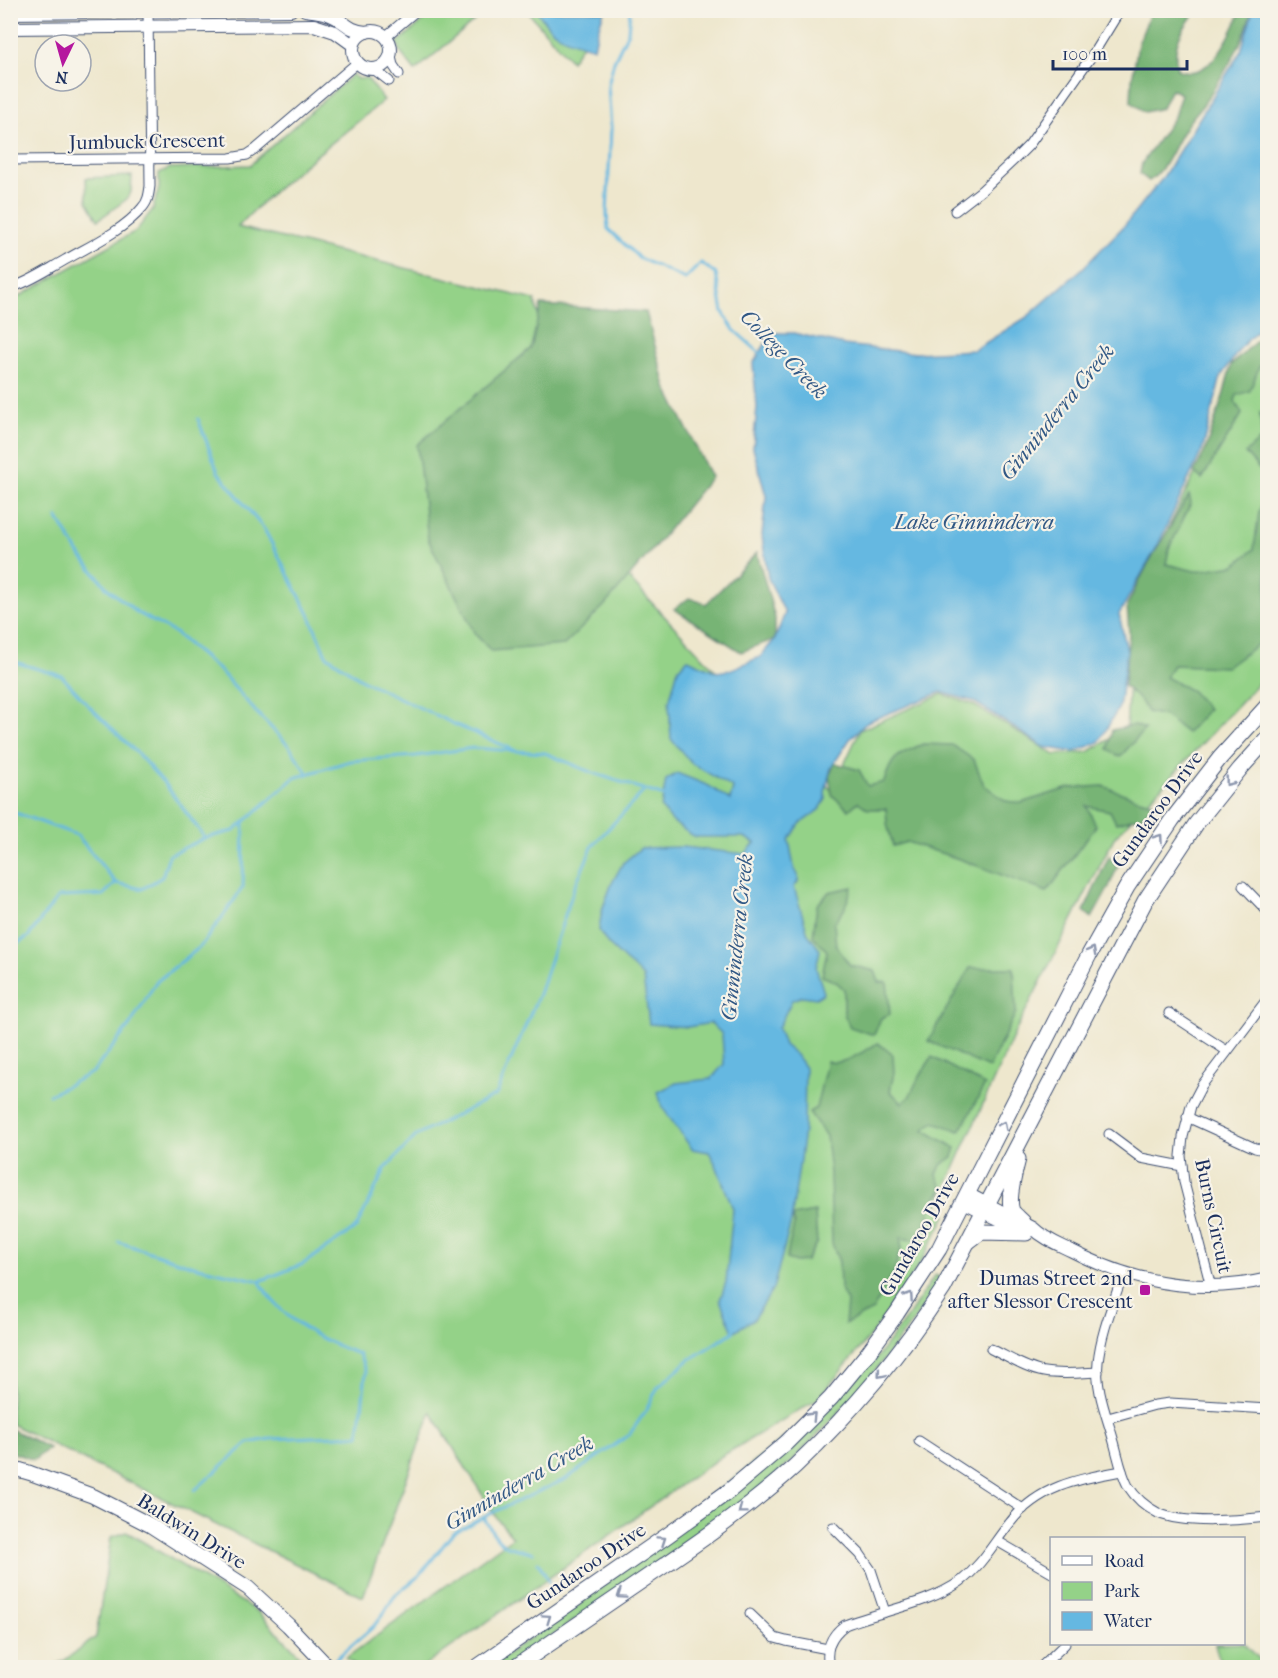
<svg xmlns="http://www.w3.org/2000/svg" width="1278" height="1678" font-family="'IM FELL French Canon',serif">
<rect width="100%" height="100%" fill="#f7f3e8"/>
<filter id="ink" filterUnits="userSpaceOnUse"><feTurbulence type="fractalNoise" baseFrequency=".0167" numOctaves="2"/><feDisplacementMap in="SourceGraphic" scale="12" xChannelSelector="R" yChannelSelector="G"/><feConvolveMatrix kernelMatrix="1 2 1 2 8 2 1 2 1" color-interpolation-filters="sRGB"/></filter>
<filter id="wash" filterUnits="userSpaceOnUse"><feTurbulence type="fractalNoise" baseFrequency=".008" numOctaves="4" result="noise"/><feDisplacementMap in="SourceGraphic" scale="24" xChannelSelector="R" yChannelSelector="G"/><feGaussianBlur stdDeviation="1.35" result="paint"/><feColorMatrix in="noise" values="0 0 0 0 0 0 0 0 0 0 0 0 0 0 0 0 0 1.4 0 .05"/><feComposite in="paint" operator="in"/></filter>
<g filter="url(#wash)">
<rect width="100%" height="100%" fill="#eee7cd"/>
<g fill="#94d288" stroke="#588073" stroke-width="1.5">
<path d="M435 11H486L415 71 400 52 399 46 396 44Z"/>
<path d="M527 11H605L571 61Z"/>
<path d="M353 74 357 79 367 78 384 100C335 142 282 179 238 227L535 300 587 534 717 672 832 791 860 730 942 694 972 704 1055 755 1088 752 1126 730 1134 600 1245 369 1267 345V674L1114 838 1016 1030 937 1207 946 1216 922 1260 898 1298 871 1335 818 1399 722 1456 423 1667H357L346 1658 513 1537 498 1520 431 1412 363 1597 11 1424 10 299 18 297 136 231 153 209 159 188V173L170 168 250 165Z"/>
<path d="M132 176 131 192 127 199 98 220 87 201 86 178Z"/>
<path d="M935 1275 942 1278 914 1320 862 1388 791 1462 722 1519 507 1667 487 1668 587 1599 846 1387 875 1360 909 1315Z"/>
<path d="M127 1532 257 1611 311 1667H50L62 1662 96 1637 111 1537Z"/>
<path d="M1244 1643 1267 1667H1221L1215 1644Z"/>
</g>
<g fill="#77b474" stroke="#497269" stroke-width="1.5">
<path d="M1151 11H1196C1181 31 1172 43 1177 69 1210 84 1231 34 1241 11H1251C1247 39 1221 78 1205 102 1199 111 1191 118 1185 128 1173 146 1167 169 1149 181L1140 174 1142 163 1174 117 1181 94 1171 89 1162 108 1145 112 1131 102 1132 80 1138 44Z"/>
<path d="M541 305 646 312 666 387 711 477 652 550 604 606 564 645 491 651 475 634 428 539 417 445 531 348Z"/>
<path d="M1267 331V362L1259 367 1250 391 1237 395 1235 401 1242 414 1202 479 1194 472 1205 451 1224 393 1231 365Z"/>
<path d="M1260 413 1267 422V478L1245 453 1262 438Z"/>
<path d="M1267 490V638L1226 667 1173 665 1166 677 1192 691 1208 709 1187 733 1165 716 1147 712 1141 701 1124 686 1129 634 1127 605 1149 562 1189 495 1191 503 1169 549 1166 564 1195 571 1235 565 1254 549 1259 512Z"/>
<path d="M757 553 775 618V639L741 652 674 609 689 598 706 604Z"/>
<path d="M1135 725 1145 729 1120 757 1108 749 1112 730Z"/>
<path d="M923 744 952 745 974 760 984 785 1006 801 1021 803 1069 788 1103 786 1135 798 1155 803 1143 816 1116 823 1110 811 1087 806 1096 826 1047 892 959 859 907 842 893 846 887 824 886 809H868L858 802 849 810 832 795 829 776 835 763 859 770 868 786 884 782C892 755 898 755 923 744Z"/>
<path d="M1109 856 1118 866 1108 889 1092 918 1084 911Z"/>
<path d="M852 887 844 910 834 923 836 946 850 965 875 971 879 982H887L890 1014 881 1018 874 1035 850 1027 844 1014V989L836 982 822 976 827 951 813 936 817 905 829 892Z"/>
<path d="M970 968H1014L1016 1012 989 1068 928 1041Z"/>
<path d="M878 1043 893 1055 894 1073 890 1091 902 1103 909 1097 919 1077 932 1057 985 1085 960 1131 934 1122 924 1130 956 1148 953 1157 941 1165 937 1175 943 1189 933 1203 927 1223 916 1241 901 1238V1249L893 1274 873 1310 845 1324 847 1302 840 1288 839 1262 832 1243 830 1173 826 1136 809 1112 816 1108 827 1061C841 1068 865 1050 878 1043Z"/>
<path d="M815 1212 817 1242 806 1261 796 1262 786 1259 794 1225 792 1216Z"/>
<path d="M11 1429 49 1448 34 1460 11 1452Z"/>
</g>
<g fill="#65b8e1" stroke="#4074a0" stroke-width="1.5">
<path d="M537 11H604L597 33 594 48C565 39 554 38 537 11Z"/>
<path d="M1253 11H1268L1267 321 1242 346 1221 376 1203 448 1158 545 1119 614 1127 651 1119 707 1099 742 1074 752 1044 747 973 701 941 692 867 722 850 739 831 768 825 792 826 799 820 809 800 824 789 840 794 868 798 875V882L794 887 808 934 820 950 816 968 824 993 816 998 803 996 792 1000 778 1028 784 1045 796 1055 805 1068 804 1131 791 1222 773 1289 754 1319 733 1332 720 1300 726 1282 733 1209 716 1165 709 1152 692 1149 662 1107 658 1092 676 1083 711 1079 724 1064 722 1034 711 1023 688 1027 649 1024 643 977 608 944 599 930 602 910 612 883 623 863 641 848 683 847 745 854 755 843 744 837H694L673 822 661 808 666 780 677 773 709 786 730 800 733 788 691 763 671 739 669 702 678 669 688 659 717 672 730 670 760 657 775 639 785 613 768 578 762 536 766 496 753 448 757 407 753 364 772 333H794L844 345 916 353 974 350 1027 317 1083 268 1124 226 1162 179 1241 51Z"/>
</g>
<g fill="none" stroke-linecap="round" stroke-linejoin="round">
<g stroke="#65b8e1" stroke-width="3">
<path d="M630 10 628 32 614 61 608 85 611 128 607 213 608 229 639 258 685 279 701 263 716 274 723 312 734 330 762 355"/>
<path d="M198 419 218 472 264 529 309 614 326 655 364 681 454 724 514 750"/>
<path d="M57 517 79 554 108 589 138 613 175 633 221 672 256 712 289 746 308 774"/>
<path d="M10 663H18L62 676 89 706 136 752 165 784 205 838"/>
<path d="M10 811 77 835 116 883"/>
<path d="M10 948 28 937 58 897 103 895 116 883 142 889 162 877 169 855 205 838 234 831 294 778 350 761 416 756 473 748 545 753 593 773 667 797"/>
<path d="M49 1095 93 1072 130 1025 156 982 200 947 224 915 243 887 244 822"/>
<path d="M118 1242 194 1266 260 1281 303 1264 356 1228 385 1169 416 1136 496 1095 539 994 574 888 593 845 645 790"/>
<path d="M195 1490 248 1443 270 1439 359 1435 366 1372 359 1354C320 1341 280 1318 260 1282"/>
<path d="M484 1518C492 1531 498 1545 514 1548 521 1550 527 1550 533 1553"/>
<path d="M538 1562 549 1582"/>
<path d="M330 1664 373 1627 384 1613 395 1595 419 1576 453 1533 498 1510 566 1479 629 1435 645 1412 658 1387 689 1360 733 1332 734 1328"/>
</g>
</g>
</g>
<g filter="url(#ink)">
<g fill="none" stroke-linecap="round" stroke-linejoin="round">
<defs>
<g id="minor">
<path d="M385 37 417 10"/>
<path d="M390 53 393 65 399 74"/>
<path d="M372 68 389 81"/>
<path d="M10 160 230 158 247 155 256 149 358 62"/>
<path d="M955 211 982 190 1016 158 1029 145 1093 54 1120 10"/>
<path d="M10 288C30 282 47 270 65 260 90 246 124 230 142 208 148 202 149 194 150 186L148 10"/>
<path d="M1243 886 1268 912"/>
<path d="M1169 1013 1227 1051"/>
<path d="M1187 1117 1255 1148 1268 1151"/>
<path d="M1109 1134 1141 1158 1182 1166"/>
<path d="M1123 1274C1114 1302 1101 1332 1098 1362 1095 1389 1107 1416 1114 1442 1118 1456 1121 1473 1128 1486 1135 1497 1146 1507 1158 1513 1185 1525 1238 1520 1268 1517"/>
<path d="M1211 1287 1184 1182 1181 1156 1183 1137 1191 1106 1202 1085 1268 998"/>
<path d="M991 1349C1008 1357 1026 1369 1044 1372 1061 1375 1080 1373 1098 1372"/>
<path d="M1108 1418 1155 1405 1170 1403 1268 1409"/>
<path d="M919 1441 1023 1509"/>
<path d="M833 1527 860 1554 871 1570 885 1612"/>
<path d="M997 1541 1052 1573"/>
<path d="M750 1614 775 1638 786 1641 828 1649"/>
<path d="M829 1668C825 1649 830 1636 845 1625 883 1610 927 1605 961 1581 982 1565 993 1544 1009 1524 1038 1486 1078 1479 1122 1471"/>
<path d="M1040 1668 1065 1644"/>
</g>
<g id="tertiary">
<path d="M305 10C313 11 323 12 330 15 346 21 346 30 366 32"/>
<path d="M10 13 291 10"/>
<path d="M10 28 314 25 335 32 353 45"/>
<circle cx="372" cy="50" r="19"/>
<path d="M968 1194 1033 1228C1044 1239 1058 1244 1072 1251 1134 1283 1200 1295 1268 1279"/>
<path d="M964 1202 1023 1231"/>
</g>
<path id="secondary" d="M10 1467 30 1473 93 1496 150 1525 248 1588 288 1625 329 1668"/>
<g id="primary">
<path d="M1018 1159C1015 1171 1007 1199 1012 1211 1014 1214 1020 1219 1023 1222"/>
<path d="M969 1241 981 1232 1026 1233"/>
<path d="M476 1668 668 1535 729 1491 786 1443 831 1398 868 1353 897 1313 939 1249 1089 955 1127 887 1172 820 1220 758 1268 705"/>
<path d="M514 1668C561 1636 607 1604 653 1573 702 1540 751 1506 795 1466 851 1413 901 1354 943 1289L1145 901 1196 824 1240 769 1268 738"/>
</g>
</defs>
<use href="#minor" stroke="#3b4b6f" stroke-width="11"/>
<use href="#tertiary" stroke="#3b4b6f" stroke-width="14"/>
<use href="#secondary" stroke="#3b4b6f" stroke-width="16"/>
<use href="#primary" stroke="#3b4b6f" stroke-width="17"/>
<use href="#minor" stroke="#fff" stroke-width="9"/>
<use href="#tertiary" stroke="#fff" stroke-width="12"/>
<use href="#secondary" stroke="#fff" stroke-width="14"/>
<use href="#primary" stroke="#fff" stroke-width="15"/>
</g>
<defs><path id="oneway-chevron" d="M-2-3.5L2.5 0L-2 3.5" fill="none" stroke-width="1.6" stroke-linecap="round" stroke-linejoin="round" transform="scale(1.5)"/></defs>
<g stroke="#8d97ae">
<use href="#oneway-chevron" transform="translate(1229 782) rotate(128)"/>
<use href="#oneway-chevron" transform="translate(1159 838) rotate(-55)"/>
<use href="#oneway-chevron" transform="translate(1092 951) rotate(-62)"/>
<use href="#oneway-chevron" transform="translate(1003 1125) rotate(-63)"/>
<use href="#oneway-chevron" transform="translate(909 1296) rotate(-56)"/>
<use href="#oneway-chevron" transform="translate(881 1374) rotate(130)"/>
<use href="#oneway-chevron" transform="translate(812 1416) rotate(-46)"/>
<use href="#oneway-chevron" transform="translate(742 1510) rotate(143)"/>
<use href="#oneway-chevron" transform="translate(662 1540) rotate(-34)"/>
<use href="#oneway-chevron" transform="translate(621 1595) rotate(146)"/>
<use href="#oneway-chevron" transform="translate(547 1618) rotate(-35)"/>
</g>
</g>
<rect fill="#b5179e" stroke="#f7f3e8" stroke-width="2" x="1139" y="1284" width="12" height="12" rx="3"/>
<g text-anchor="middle" stroke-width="4.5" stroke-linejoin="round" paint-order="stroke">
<g font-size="20" fill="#1b2f5e" stroke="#f7f3e8">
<text transform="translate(147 141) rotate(-1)" y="7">Jumbuck Crescent</text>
<text transform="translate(1157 809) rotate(-54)" y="7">Gundaroo Drive</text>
<text transform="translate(1214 1216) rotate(78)" y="7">Burns Circuit</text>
<text transform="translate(919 1234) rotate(-60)" y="7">Gundaroo Drive</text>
<text transform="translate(192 1531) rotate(32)" y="7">Baldwin Drive</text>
<text transform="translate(586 1566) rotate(-34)" y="7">Gundaroo Drive</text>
</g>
<g font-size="20" fill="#1b2f5e" stroke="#f7f3e8" text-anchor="end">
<text x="1133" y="1285">Dumas Street 2nd<tspan x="1133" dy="23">after Slessor Crescent</tspan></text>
</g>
<g font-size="21" font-style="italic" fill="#315885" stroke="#f7f3e8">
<text transform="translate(784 354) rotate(46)" y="7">College Creek</text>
<text transform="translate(1057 412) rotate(-51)" y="7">Ginninderra Creek</text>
<text x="974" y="529">Lake Ginninderra</text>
<text transform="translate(737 937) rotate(-84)" y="7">Ginninderra Creek</text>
<text transform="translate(519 1483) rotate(-30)" y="7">Ginninderra Creek</text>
</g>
</g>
<rect width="1278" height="1678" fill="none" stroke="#f7f3e8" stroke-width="36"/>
<rect x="1050" y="1537" width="195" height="108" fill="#f7f3e8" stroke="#9fa5b1" stroke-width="1.5"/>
<rect x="1062" y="1556" width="30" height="9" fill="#ffffff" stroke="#9fa5b1" stroke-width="1.5"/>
<text x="1104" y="1567" font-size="18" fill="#1b2f5e">Road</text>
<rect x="1062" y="1582" width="30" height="18" fill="#94d288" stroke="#9fa5b1" stroke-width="1.5"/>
<text x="1104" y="1597" font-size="18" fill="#1b2f5e">Park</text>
<rect x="1062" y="1612" width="30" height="18" fill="#65b8e1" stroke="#9fa5b1" stroke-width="1.5"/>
<text x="1104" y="1627" font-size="18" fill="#1b2f5e">Water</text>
<g transform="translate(63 63) rotate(185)"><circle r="28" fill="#f7f3e8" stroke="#9fa5b1" stroke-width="1.5"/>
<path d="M0-4.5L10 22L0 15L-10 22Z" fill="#b5179e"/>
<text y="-9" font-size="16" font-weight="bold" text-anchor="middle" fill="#1b2f5e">N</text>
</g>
<path d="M1053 60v9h134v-9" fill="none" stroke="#1b2f5e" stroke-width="3"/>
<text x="1062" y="60" font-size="18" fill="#1b2f5e" stroke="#f7f3e8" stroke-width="4.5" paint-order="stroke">100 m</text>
</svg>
